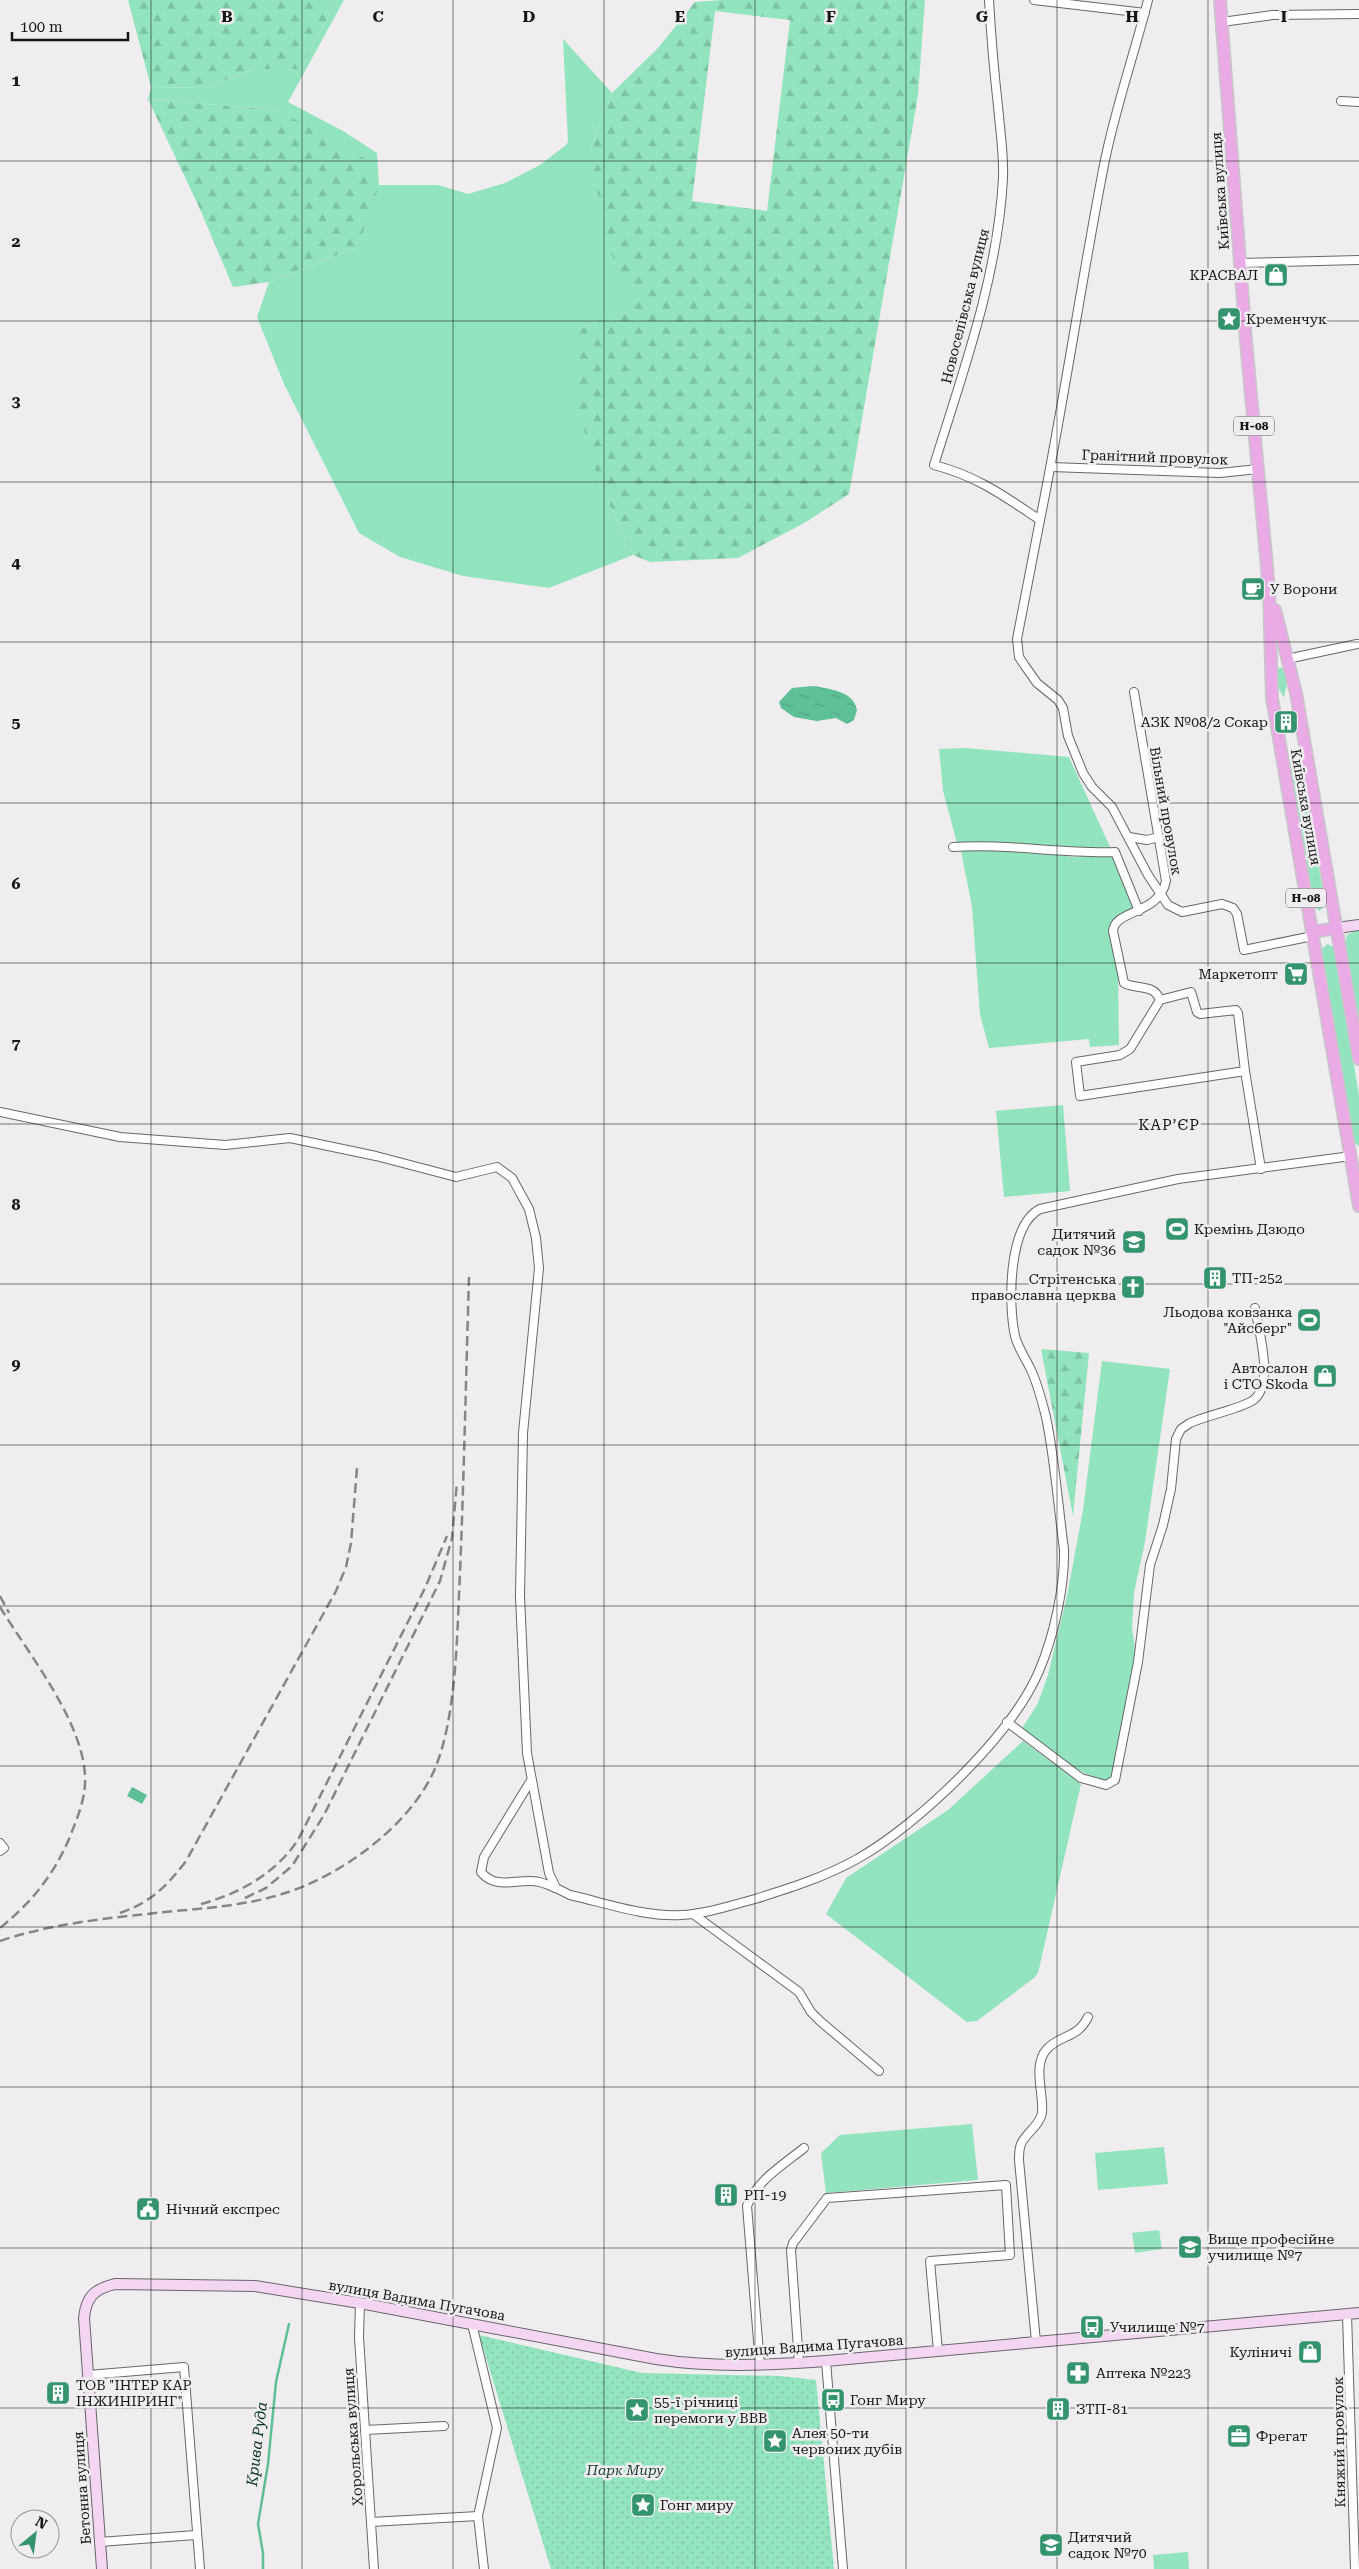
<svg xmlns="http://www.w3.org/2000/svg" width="1359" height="2569" font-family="'Roboto Serif',serif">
<defs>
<pattern id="forest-firs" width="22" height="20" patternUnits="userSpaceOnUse" patternTransform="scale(1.25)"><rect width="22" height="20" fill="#92e4bf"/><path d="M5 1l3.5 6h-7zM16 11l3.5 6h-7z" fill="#7dc3a3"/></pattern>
<pattern id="park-dots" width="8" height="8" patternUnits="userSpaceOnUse" patternTransform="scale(1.25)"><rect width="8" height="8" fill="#92e4bf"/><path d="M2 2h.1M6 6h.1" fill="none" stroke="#7dc3a3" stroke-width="1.8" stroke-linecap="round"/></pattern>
<pattern id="water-ripples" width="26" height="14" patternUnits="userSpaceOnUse" patternTransform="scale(1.25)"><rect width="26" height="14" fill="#5dc096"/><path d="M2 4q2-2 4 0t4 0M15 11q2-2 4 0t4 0" fill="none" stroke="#50a481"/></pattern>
</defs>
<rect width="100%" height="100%" fill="#efedef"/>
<g fill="#92e4bf">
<path d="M337 0H344L288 102 343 131 377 153 379 185H438L468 194 505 183 540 165 566 145 568 142 563 39 612 93 591 148 705 279 610 315 578 330 598 480 633 555 549 588 463 576 400 557 359 533 284 384 257 317 269 282 358 247 278 110 148 99 151 87 205 88 253 69H300Z"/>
<path d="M1280 667C1291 673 1286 687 1284 698 1279 688 1270 677 1280 667Z"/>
<path d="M966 748 1069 757 1111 849H1061L989 842 957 843 943 791 939 749Z"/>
<path d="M1301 759 1325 905 1320 911 1313 907 1289 761Z"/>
<path d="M973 848H1004L1073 857 1114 856 1136 907C1131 914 1120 915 1112 921L1118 968 1119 1045 1090 1047 1089 1039 989 1048 980 1015 972 907 961 851Z"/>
<path d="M1359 929V1022L1345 943 1347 935Z"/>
<path d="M1328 944 1335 948 1359 1096V1146L1354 1142 1320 950Z"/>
<path d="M1063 1105 1070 1191 1004 1197 996 1111Z"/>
<path d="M1102 1361 1170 1369 1145 1542 1134 1593 1132 1628 1135 1649 1126 1711 1113 1776 1108 1782C1075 1773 1049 1750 1021 1730L1038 1703 1048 1675 1067 1596 1083 1510Z"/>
<path d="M1023 1741 1081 1784 1038 1973 1034 1978 977 2021 967 2022 826 1914 846 1878 948 1810Z"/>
<path d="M972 2124 978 2180 826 2193 821 2153 840 2135Z"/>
<path d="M1164 2147 1168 2184 1098 2190 1095 2153Z"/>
<path d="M1159 2230 1162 2249 1135 2253 1132 2233Z"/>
<path d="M1188 2552 1189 2569H1154L1153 2555Z"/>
</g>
<g fill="url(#forest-firs)" fill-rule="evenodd">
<path d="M128 0H337L300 69H253L205 88 151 87Z"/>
<path d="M722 0H925L918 95 849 494 806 522 738 558 650 562 633 555 598 480 576 400 578 330 633 304 604 236 591 148 612 93 658 48 695 2ZM715 11 790 20 767 211 692 201Z"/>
<path d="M148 99 278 110 364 158 379 185 358 247 269 282 233 287 199 207Z"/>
<path d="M1041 1349 1089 1353 1073 1516Z"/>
</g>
<path fill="url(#park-dots)" d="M479 2335 642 2373 780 2376 816 2380 834 2569H551Z"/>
<g fill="url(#water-ripples)">
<path d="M813 686C829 689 854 691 857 710L854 720 847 724 836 718 817 721 794 717 781 708 779 702 792 688Z"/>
<path d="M132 1787 147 1795 142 1804 127 1796Z"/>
</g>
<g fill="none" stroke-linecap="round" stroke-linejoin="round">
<path stroke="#5dc096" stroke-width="2.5" d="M263 2569V2553L258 2524 268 2464 276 2382 289 2324"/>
<defs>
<g id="street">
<path d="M989 0C991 35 994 71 998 106 1000 130 1004 154 1003 178 998 276 963 372 934 465 977 476 1004 496 1040 520 1064 402 1081 283 1104 165 1115 109 1134 55 1148 0"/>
<path d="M1034 0 1145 13"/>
<path d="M1222 22 1273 15 1359 14"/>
<path d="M1341 101 1359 102"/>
<path d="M1240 263 1359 260"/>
<path d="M1051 467 1220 473 1258 469"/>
<path d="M1040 520 1017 639 1019 657 1025 666 1037 683 1058 700 1063 708 1068 736 1083 773 1092 787 1112 807 1148 875 1168 905 1182 912 1222 904 1233 908 1237 914 1244 950 1313 936"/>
<path d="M1287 659 1357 644"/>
<path d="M1134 692 1166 881C1159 915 1115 909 1113 931L1124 983C1136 990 1154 983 1160 1000"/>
<path d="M1129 837 1147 840 1159 837"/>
<path d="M953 847C1007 843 1060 854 1115 852L1139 911"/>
<path d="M1245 1071 1238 1013 1236 1010 1200 1014 1197 1012 1191 992 1160 1000 1130 1049 1120 1055 1076 1062 1080 1096 1245 1071 1261 1169"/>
<path d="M0 1112 120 1137 225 1145 290 1138 376 1156 456 1177 497 1167 512 1178 529 1209 536 1238 539 1268 523 1433 520 1596 527 1753 549 1873 556 1888 570 1895C606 1903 644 1917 681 1915 706 1914 732 1905 755 1899 790 1888 825 1877 857 1859 918 1825 1012 1735 1039 1671 1054 1636 1065 1586 1064 1549 1058 1506 1055 1460 1046 1417 1042 1401 1038 1385 1031 1370 1026 1359 1018 1348 1015 1336 1008 1304 1008 1225 1040 1209L1178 1179 1351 1156"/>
<path d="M1007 1722 1081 1778 1106 1785 1115 1780 1138 1662 1150 1565 1163 1525 1171 1489 1176 1439 1181 1429 1190 1423C1208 1415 1236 1410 1252 1401 1275 1387 1259 1331 1255 1308"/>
<path d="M530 1782 484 1857 481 1872C495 1889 513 1880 532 1881 540 1881 547 1884 555 1888"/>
<path d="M0 1843 4 1848 0 1851"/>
<path d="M693 1914 799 1992 811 2012 820 2021 879 2071"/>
<path d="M360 2303 359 2337 374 2569"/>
<path d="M1347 2314 1355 2569"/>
<path d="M472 2324 497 2428 478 2516 484 2569"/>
<path d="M1036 2342 1019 2160C1019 2155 1019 2149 1021 2144 1026 2133 1040 2125 1042 2113 1044 2093 1032 2065 1047 2049 1061 2034 1077 2039 1088 2017"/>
<path d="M826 2361 843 2569"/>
<path d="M799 2363 791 2250 793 2243 827 2198 1006 2185 1010 2255 930 2261 938 2351"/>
<path d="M760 2365 747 2206C757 2180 783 2165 804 2148"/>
<path d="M88 2375 184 2367 200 2569"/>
<path d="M365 2430 444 2426"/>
<path d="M371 2522 478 2516"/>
<path d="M99 2542 196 2535"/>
</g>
<g id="secondary">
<path d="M1337 928 1359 925"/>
<path d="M102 2569 84 2318C86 2297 94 2289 115 2284L255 2286 360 2303 656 2359C713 2368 769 2365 826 2361L1359 2313"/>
</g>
<g id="primary">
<path d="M1220 0 1246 341 1269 589 1272 698 1359 1206"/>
<path d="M1275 610 1296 693 1359 1059"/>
<path d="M1312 932 1337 928"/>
</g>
</defs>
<use href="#street" stroke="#696769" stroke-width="10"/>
<use href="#secondary" stroke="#696769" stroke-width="12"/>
<use href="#primary" stroke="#c7c7c7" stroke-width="14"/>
<use href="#street" stroke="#fff" stroke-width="8"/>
<use href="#secondary" stroke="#f4d5f2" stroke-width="10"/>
<use href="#primary" stroke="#e9aae6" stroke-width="11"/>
<g stroke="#878587" stroke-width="2.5" stroke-dasharray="10 5" stroke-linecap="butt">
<path d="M0 1596 9 1613"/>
<path d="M0 1607C29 1655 88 1727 85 1784 84 1803 76 1821 69 1839 53 1876 31 1903 0 1928"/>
<path d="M245 1898 266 1888 292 1866 324 1815 440 1581 452 1538 457 1482"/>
<path d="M201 1904C239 1894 276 1873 298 1840L425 1588 447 1536"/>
<path d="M120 1913C150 1903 167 1886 186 1861L336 1591 346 1567 351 1543 357 1468"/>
<path d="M0 1941C53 1923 110 1918 165 1912 205 1908 244 1906 282 1894 339 1877 407 1828 433 1773 457 1721 457 1632 460 1573 464 1474 466 1376 469 1277"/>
</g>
</g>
<path fill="none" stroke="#171617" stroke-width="1" stroke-opacity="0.55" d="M151 0V2569M302 0V2569M453 0V2569M604 0V2569M755 0V2569M906 0V2569M1057 0V2569M1208 0V2569M0 161H1359M0 321H1359M0 482H1359M0 642H1359M0 803H1359M0 963H1359M0 1124H1359M0 1284H1359M0 1445H1359M0 1606H1359M0 1766H1359M0 1927H1359M0 2087H1359M0 2248H1359M0 2408H1359"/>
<defs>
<symbol id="shop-square" viewBox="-11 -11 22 22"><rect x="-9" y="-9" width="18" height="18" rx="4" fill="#33946e" stroke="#efedef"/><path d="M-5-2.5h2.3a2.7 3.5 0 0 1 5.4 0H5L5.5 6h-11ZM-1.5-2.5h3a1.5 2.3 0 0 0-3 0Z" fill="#fff"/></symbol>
<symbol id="sight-square" viewBox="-11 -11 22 22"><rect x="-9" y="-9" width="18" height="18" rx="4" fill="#33946e" stroke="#efedef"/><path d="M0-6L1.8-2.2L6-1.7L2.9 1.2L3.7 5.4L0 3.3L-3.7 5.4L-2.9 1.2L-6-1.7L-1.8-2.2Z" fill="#fff"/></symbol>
<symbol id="cafe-square" viewBox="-11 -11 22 22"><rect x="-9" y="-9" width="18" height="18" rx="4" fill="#33946e" stroke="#efedef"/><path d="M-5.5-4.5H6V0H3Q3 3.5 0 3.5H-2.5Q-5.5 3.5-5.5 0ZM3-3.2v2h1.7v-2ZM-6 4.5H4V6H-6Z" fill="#fff"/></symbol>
<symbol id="building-square" viewBox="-11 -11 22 22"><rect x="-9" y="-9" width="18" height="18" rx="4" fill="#33946e" stroke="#efedef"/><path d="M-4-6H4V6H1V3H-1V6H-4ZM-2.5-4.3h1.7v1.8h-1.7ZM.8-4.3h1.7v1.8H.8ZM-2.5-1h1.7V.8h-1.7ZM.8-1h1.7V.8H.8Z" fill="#fff"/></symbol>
<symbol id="supermarket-square" viewBox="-11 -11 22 22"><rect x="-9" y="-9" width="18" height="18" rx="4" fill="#33946e" stroke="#efedef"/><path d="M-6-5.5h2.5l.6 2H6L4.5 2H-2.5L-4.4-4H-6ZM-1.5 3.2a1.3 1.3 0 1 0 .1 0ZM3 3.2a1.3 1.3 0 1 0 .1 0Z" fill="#fff"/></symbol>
<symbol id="stadium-square" viewBox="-11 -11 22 22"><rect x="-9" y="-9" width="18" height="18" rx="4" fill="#33946e" stroke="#efedef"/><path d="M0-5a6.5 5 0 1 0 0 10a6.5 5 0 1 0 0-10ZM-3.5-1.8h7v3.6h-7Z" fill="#fff"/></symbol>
<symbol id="school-square" viewBox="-11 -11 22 22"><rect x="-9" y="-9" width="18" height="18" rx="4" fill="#33946e" stroke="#efedef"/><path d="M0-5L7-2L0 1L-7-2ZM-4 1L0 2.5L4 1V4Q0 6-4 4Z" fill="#fff"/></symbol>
<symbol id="church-square" viewBox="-11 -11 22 22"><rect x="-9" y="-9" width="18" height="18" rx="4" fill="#33946e" stroke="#efedef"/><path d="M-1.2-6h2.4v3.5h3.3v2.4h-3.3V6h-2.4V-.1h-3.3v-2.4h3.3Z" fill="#fff"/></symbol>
<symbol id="civic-square" viewBox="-11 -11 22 22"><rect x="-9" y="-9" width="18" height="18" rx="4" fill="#33946e" stroke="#efedef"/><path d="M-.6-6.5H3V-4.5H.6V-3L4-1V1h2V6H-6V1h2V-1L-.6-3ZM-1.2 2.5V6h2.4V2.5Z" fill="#fff"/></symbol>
<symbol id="university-square" viewBox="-11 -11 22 22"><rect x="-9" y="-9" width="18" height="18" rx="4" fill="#33946e" stroke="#efedef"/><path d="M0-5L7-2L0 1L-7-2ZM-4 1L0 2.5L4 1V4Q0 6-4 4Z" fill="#fff"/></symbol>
<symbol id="bus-square" viewBox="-11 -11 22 22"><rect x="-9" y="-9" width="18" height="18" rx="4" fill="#33946e" stroke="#efedef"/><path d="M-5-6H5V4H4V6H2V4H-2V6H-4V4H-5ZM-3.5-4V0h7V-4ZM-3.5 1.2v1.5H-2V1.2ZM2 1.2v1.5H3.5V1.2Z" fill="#fff"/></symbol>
<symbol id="pharmacy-square" viewBox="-11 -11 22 22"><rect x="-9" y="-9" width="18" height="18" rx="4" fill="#33946e" stroke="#efedef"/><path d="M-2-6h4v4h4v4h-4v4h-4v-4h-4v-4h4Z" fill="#fff"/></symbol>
<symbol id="office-square" viewBox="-11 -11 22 22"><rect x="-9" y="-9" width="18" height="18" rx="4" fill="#33946e" stroke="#efedef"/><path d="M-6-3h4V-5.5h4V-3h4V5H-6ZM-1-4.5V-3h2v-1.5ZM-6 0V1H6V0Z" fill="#fff"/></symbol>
</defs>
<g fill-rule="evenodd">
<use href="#shop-square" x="1262" y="261" width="28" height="28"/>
<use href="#sight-square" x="1215" y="305" width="28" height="28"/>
<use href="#cafe-square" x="1239" y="575" width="28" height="28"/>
<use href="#building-square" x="1272" y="708" width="28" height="28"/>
<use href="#supermarket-square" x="1282" y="960" width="28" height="28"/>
<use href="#stadium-square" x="1163" y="1215" width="28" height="28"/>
<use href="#school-square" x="1120" y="1228" width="28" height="28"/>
<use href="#building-square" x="1201" y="1264" width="28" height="28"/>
<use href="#church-square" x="1119" y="1273" width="28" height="28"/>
<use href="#stadium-square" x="1295" y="1306" width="28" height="28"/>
<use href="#shop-square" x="1311" y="1362" width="28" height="28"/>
<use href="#building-square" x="712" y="2181" width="28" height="28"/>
<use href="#civic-square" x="134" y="2195" width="28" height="28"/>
<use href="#university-square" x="1176" y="2233" width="28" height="28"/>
<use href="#bus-square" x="1078" y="2313" width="28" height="28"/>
<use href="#shop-square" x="1296" y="2338" width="28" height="28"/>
<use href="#pharmacy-square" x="1064" y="2359" width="28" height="28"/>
<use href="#building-square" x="44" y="2379" width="28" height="28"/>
<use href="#bus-square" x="819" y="2386" width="28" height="28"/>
<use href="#building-square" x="1044" y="2395" width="28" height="28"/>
<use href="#sight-square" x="623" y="2396" width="28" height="28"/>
<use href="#office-square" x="1225" y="2422" width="28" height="28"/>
<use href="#sight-square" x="761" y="2427" width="28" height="28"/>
<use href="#sight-square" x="629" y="2491" width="28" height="28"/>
<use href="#school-square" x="1037" y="2531" width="28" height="28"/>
</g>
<g text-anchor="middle" stroke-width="5" stroke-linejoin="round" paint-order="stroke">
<g fill="#efedef" stroke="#585658" stroke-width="1">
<rect x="1234" y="416.5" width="40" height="19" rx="4"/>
<rect x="1286" y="888.5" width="40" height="19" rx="4"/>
</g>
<g font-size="12" font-weight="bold" fill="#171617">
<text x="1254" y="430">Н-08</text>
<text x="1306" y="902">Н-08</text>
</g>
<g font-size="14" fill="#171617" stroke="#efedef">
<text transform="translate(1220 191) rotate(-94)" y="5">Київська вулиця</text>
<text transform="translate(965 306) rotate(-76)" y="5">Новоселівська вулиця</text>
<text transform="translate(1155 457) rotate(2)" y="5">Гранітний провулок</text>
<text transform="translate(1306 807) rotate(80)" y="5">Київська вулиця</text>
<text transform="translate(1166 811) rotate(80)" y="5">Вільний провулок</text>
<text transform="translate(417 2300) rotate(10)" y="5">вулиця Вадима Пугачова</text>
<text transform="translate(814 2346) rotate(-4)" y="5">вулиця Вадима Пугачова</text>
<text transform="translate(353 2437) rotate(-94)" y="5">Хорольська вулиця</text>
<text transform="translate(1339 2442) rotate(-91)" y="5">Княжий провулок</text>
<text transform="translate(82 2488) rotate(-94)" y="5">Бетонна вулиця</text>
</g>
<g font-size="14" fill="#171617" stroke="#efedef" text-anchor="start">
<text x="1258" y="280" text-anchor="end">КРАСВАЛ</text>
<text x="1246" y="324">Кременчук</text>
<text x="1270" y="594">У Ворони</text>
<text x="1268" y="727" text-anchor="end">АЗК №08/2 Сокар</text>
<text x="1278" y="979" text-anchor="end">Маркетопт</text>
<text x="1194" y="1234">Кремінь Дзюдо</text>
<text x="1116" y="1239" text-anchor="end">Дитячий<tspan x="1116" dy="16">садок №36</tspan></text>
<text x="1232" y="1283">ТП-252</text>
<text x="1116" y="1284" text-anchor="end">Стрітенська<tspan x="1116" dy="16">православна церква</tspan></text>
<text x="1292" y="1317" text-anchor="end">Льодова ковзанка<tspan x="1292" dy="16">"Айсберг"</tspan></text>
<text x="1308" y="1373" text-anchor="end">Автосалон<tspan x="1308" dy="16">і СТО Skoda</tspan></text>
<text x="744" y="2200">РП-19</text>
<text x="166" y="2214">Нічний експрес</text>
<text x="1208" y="2244">Вище професійне<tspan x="1208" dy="16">училище №7</tspan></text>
<text x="1110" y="2332">Училище №7</text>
<text x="1292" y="2357" text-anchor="end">Куліничі</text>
<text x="1096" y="2378">Аптека №223</text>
<text x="76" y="2390">ТОВ "ІНТЕР КАР<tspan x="76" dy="16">ІНЖИНІРИНГ"</tspan></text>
<text x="850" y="2405">Гонг Миру</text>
<text x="654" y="2407">55-ї річниці<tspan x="654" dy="16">перемоги у ВВВ</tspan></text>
<text x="1076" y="2414">ЗТП-81</text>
<text x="792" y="2438">Алея 50-ти<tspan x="792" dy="16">червоних дубів</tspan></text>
<text x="1256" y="2441">Фрегат</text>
<text x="660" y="2510">Гонг миру</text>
<text x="1068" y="2542">Дитячий<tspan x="1068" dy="16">садок №70</tspan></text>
</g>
<g font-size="14" font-style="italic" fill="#143f2e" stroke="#efedef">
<text x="625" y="2475">Парк Миру</text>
</g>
<g font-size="15" letter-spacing="1" fill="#171617" stroke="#efedef">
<text x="1169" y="1130">КАР’ЄР</text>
</g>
<g font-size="15" font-style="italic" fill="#043221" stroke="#efedef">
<text transform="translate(257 2444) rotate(-83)" y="5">Крива Руда</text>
</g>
</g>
<g font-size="16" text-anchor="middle" font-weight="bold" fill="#171617" stroke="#efedef" stroke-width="5" stroke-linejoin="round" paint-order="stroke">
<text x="227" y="22">B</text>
<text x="378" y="22">C</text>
<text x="529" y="22">D</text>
<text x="680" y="22">E</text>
<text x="831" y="22">F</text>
<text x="982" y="22">G</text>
<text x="1132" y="22">H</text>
<text x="1284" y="22">I</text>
<text x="16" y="86">1</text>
<text x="16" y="247">2</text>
<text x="16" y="407">3</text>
<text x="16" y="568">4</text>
<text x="16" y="728">5</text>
<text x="16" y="889">6</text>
<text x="16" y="1049">7</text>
<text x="16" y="1210">8</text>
<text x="16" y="1370">9</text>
</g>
<g transform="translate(35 2534) rotate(29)"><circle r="24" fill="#efedef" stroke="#999799"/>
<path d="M0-4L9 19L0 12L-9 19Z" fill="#33946e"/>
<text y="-8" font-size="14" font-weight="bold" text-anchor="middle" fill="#171617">N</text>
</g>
<path d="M12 32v8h116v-8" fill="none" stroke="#171617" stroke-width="2.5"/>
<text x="20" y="32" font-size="15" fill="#171617" stroke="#efedef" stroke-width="4" paint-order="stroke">100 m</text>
</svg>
